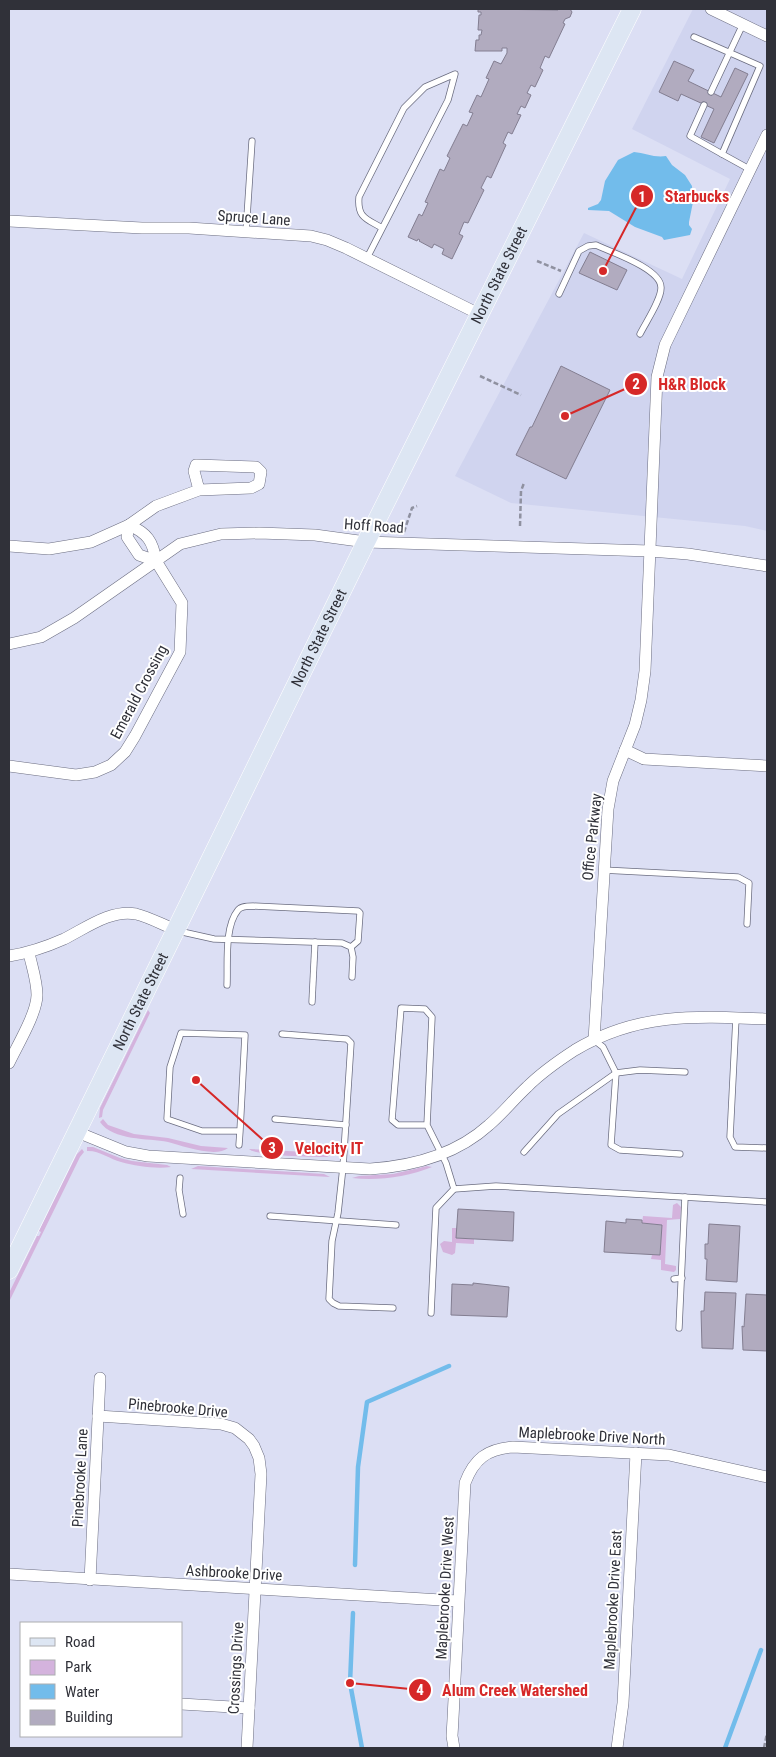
<svg xmlns="http://www.w3.org/2000/svg" width="776" height="1757" font-family="'Roboto Condensed',sans-serif">
<rect width="100%" height="100%" fill="#dcdff4"/>
<path fill="#d0d4ef" d="M693 9H767V531L745 526 511 503 455 476 584 233 682 279 730 179 632 129Z"/>
<g fill="#d4b3dd">
<path d="M148 1010 150 1013 103 1110 102 1117 99 1118 100 1108Z"/>
<path d="M103 1119 108 1125 134 1134 168 1138 201 1146 228 1148C216 1158 183 1146 168 1142 148 1138 113 1141 100 1122Z"/>
<path d="M87 1147H93L120 1158 132 1161 167 1165 171 1167C155 1169 136 1166 121 1162 110 1159 98 1150 87 1151Z"/>
<path d="M82 1149 84 1152 80 1157 9 1302V1293L37 1236H39L41 1232 39 1231 77 1154Z"/>
<path d="M249 1149 325 1153 333 1154 327 1157C314 1157 255 1156 249 1149Z"/>
<path d="M198 1166 324 1174 330 1177 191 1169Z"/>
<path d="M427 1166 432 1167C407 1177 378 1181 352 1178L359 1176 393 1174Z"/>
<path d="M677 1203 681 1207 680 1219 667 1220 665 1264 676 1266V1270L674 1272 661 1270V1260L651 1259 652 1255H660L662 1225 642 1223 643 1216 672 1218 673 1205Z"/>
<path d="M452 1228H457V1238L474 1239V1244L456 1243 455 1253 452 1255 443 1252 440 1244 444 1241 452 1242Z"/>
</g>
<path fill="#72bceb" d="M634 152C645 153 655 158 666 156L672 165 685 175 692 186 693 202 689 222V225L692 229 690 235 664 240 662 237 635 227 609 211 588 210V208L598 204 601 200 605 181 618 160Z"/>
<g fill="none" stroke-linecap="round" stroke-linejoin="round">
<g stroke="#72bceb" stroke-width="4.5">
<path d="M355 1565 358 1467 367 1402 449 1366"/>
<path d="M353 1613 350 1683 362 1748"/>
<path d="M725 1748 761 1650"/>
</g>
</g>
<g fill="#b1abbf" stroke="#837e91">
<path d="M478 9 558 10 559 9H570L572 12 570 17 565 19 563 23 565 24 549 58 545 56 540 68 543 70 535 87 531 85 527 93 531 95 525 108 521 106 517 114 521 115 512 134 508 132 503 143 506 145 491 178 487 176 481 188 484 190 468 223 464 222 459 234 463 236 452 259 442 254 444 249 434 244 432 248 419 241 420 240 418 239 417 241 408 237 419 214 422 216 428 203 425 202 440 169 444 171 450 158 447 156 463 124 467 126 473 113 469 112 477 95 481 97 489 79 486 78 494 61 501 64 507 53V48H502V51H475L476 40H479V35H481L482 30H478L479 15H481V12H478Z"/>
<path d="M674 61 694 70 688 81 721 97 735 68 748 74 714 143 701 137 714 109 681 94 678 101 659 92Z"/>
<path d="M590 252 627 270 617 290 579 273Z"/>
<path d="M561 366 610 390 566 479 516 455 530 427H532Z"/>
<path d="M458 1209 514 1212 513 1241 456 1238Z"/>
<path d="M626 1219 642 1220V1223L662 1225 660 1255 604 1252 606 1221 626 1223Z"/>
<path d="M709 1224 740 1226 737 1282 706 1280 707 1259H705V1244H708Z"/>
<path d="M473 1283 509 1287 507 1317 451 1315 452 1284 473 1285Z"/>
<path d="M705 1292 736 1293 733 1349 702 1348 701 1311H704Z"/>
<path d="M746 1294 767 1295V1351L743 1350 742 1326 744 1327Z"/>
</g>
<g fill="none" stroke-linecap="round" stroke-linejoin="round">
<defs>
<g id="lane">
<path d="M694 37 760 66 722 154 751 170"/>
<path d="M711 92 743 24"/>
<path d="M704 105 690 136 722 154"/>
<path d="M246 232 252 141"/>
<path d="M367 258 448 100 455 74 425 87 404 108 359 197C357 218 367 219 382 228"/>
<path d="M559 294 579 251 588 246 596 245C611 252 662 269 661 288 661 300 646 322 640 334"/>
<path d="M603 870 738 877 749 883 747 924"/>
<path d="M178 931 214 939 342 943 351 947 353 957 352 977"/>
<path d="M227 985C228 964 224 927 238 910 241 906 248 906 253 906L358 911 360 913 358 941 351 947"/>
<path d="M312 1002 315 942"/>
<path d="M736 1018 730 1137 735 1147 767 1148"/>
<path d="M282 1034 347 1039 351 1043 343 1167 338 1213 332 1241 329 1299 333 1303 339 1306 393 1308"/>
<path d="M594 1040 603 1047 616 1073 640 1070 685 1072"/>
<path d="M616 1073 611 1145 620 1150 680 1154"/>
<path d="M275 1119 346 1125"/>
<path d="M427 1125H398L392 1120 401 1008 425 1009 432 1017 427 1125 446 1163 454 1189 496 1186 767 1202"/>
<path d="M239 1145 240 1131 245 1035 181 1033 170 1067 167 1119 202 1131H240"/>
<path d="M524 1152 558 1114 616 1073"/>
<path d="M180 1178 179 1190 183 1214"/>
<path d="M270 1216 396 1225"/>
<path d="M674 1279 682 1278"/>
<path d="M431 1313 436 1208 454 1189"/>
<path d="M679 1328 685 1197"/>
</g>
<g id="street">
<path d="M711 9 767 36"/>
<path d="M9 221 142 228H189L311 236 327 240 346 248 481 315"/>
<path d="M129 525C147 533 153 541 156 561L139 555 127 537Z"/>
<path d="M9 546 49 549 91 542 129 525 156 506 199 490 251 488 259 484 261 472 256 467 196 465 194 471 199 490"/>
<path d="M9 644 41 637 74 618 180 544 221 534 259 533 315 535 366 542 650 551 688 554 767 566"/>
<path d="M625 750 644 759 767 766"/>
<path d="M9 766 76 775 95 772 111 765 125 752 135 736 180 652 182 603 156 561"/>
<path d="M9 956C28 953 46 947 64 939 86 928 111 909 136 914 149 917 163 925 176 930"/>
<path d="M594 1040 608 809 613 781 635 725 641 700 645 671 657 377 665 345 767 135"/>
<path d="M9 1063C17 1046 37 1013 37 995 37 981 32 967 29 953"/>
<path d="M77 1132 126 1152 148 1156 370 1169C414 1166 456 1155 489 1125 503 1113 514 1099 527 1087 541 1073 558 1061 575 1050 638 1012 698 1016 767 1019"/>
<path d="M98 1416 221 1424 235 1428 249 1439 254 1446 259 1458 261 1474 247 1748"/>
<path d="M9 1574 458 1601"/>
<path d="M90 1580 100 1378"/>
<path d="M181 1704 249 1708"/>
<path d="M454 1748 452 1736C457 1652 461 1568 465 1483 474 1459 487 1449 513 1447L669 1455 767 1477"/>
<path d="M617 1748 623 1703 636 1453"/>
</g>
<g id="primary">
<path id="s1" d="M9 1270 366 542 632 9"/>
</g>
</defs>
<use href="#lane" stroke="#6b6d80" stroke-width="7"/>
<use href="#street" stroke="#6b6d80" stroke-width="12"/>
<use href="#primary" stroke="#fff" stroke-width="19"/>
<g stroke="#8f91a0" stroke-width="2.5" stroke-dasharray="5 2.5" stroke-linecap="butt">
<path d="M537 261 561 271"/>
<path d="M480 376 521 395"/>
<path d="M520 526 521 491 524 483"/>
<path d="M404 532 412 508 417 506"/>
<path d="M764 1748 767 1733"/>
</g>
<use href="#lane" stroke="#fff" stroke-width="5.5"/>
<use href="#street" stroke="#fff" stroke-width="11"/>
<use href="#primary" stroke="#dde6f3" stroke-width="18"/>
</g>
<g text-anchor="middle" stroke-width="4" stroke-linejoin="round" paint-order="stroke">
<g font-size="15" fill="#303139" stroke="#fff">
<text transform="translate(254 218) rotate(4)" y="5">Spruce Lane</text>
<text dy="5" stroke="none"><textPath href="#s1" startOffset="1109">North State Street</textPath></text>
<text transform="translate(374 526) rotate(4)" y="5">Hoff Road</text>
<text dy="5" stroke="none"><textPath href="#s1" startOffset="704">North State Street</textPath></text>
<text transform="translate(139 692) rotate(-62)" y="5">Emerald Crossing</text>
<text transform="translate(592 837) rotate(-84)" y="5">Office Parkway</text>
<text dy="5" stroke="none"><textPath href="#s1" startOffset="299">North State Street</textPath></text>
<text transform="translate(178 1408) rotate(5)" y="5">Pinebrooke Drive</text>
<text transform="translate(592 1436) rotate(3)" y="5">Maplebrooke Drive North</text>
<text transform="translate(80 1478) rotate(-87)" y="5">Pinebrooke Lane</text>
<text transform="translate(234 1573) rotate(3)" y="5">Ashbrooke Drive</text>
<text transform="translate(445 1588) rotate(-87)" y="5">Maplebrooke Drive West</text>
<text transform="translate(613 1600) rotate(-87)" y="5">Maplebrooke Drive East</text>
<text transform="translate(236 1668) rotate(-87)" y="5">Crossings Drive</text>
</g>
</g>
<path fill="none" stroke="#d62828" stroke-width="2" d="M603 271L642 196M565 416L636 384M196 1080L272 1148M350 1683L420 1690"/>
<g fill="#d62828" stroke="#fff" stroke-width="2">
<circle cx="603" cy="271" r="5"/>
<circle cx="565" cy="416" r="5"/>
<circle cx="196" cy="1080" r="5"/>
<circle cx="350" cy="1683" r="5"/>
<circle cx="642" cy="196" r="12"/>
<circle cx="636" cy="384" r="12"/>
<circle cx="272" cy="1148" r="12"/>
<circle cx="420" cy="1690" r="12"/>
</g>
<g font-size="15" text-anchor="middle" font-weight="bold" fill="#fff">
<text x="642" y="202">1</text>
<text x="636" y="389">2</text>
<text x="272" y="1153">3</text>
<text x="420" y="1695">4</text>
</g>
<g font-size="16" text-anchor="middle" font-weight="bold" fill="#d62828" stroke="#fff" stroke-width="4" stroke-linejoin="round" paint-order="stroke">
<text x="697" y="202">Starbucks</text>
<text x="692" y="390">H&amp;R Block</text>
<text x="329" y="1154">Velocity IT</text>
<text x="515" y="1696">Alum Creek Watershed</text>
</g>
<rect width="776" height="1757" fill="none" stroke="#303139" stroke-width="20"/>
<rect x="20" y="1622" width="162" height="115" fill="#ffffff" stroke="#acadb0"/>
<rect x="30" y="1638" width="25" height="8" fill="#dde6f3" stroke="#acadb0"/>
<text x="65" y="1647" font-size="15" fill="#303139">Road</text>
<rect x="30" y="1660" width="25" height="15" fill="#d4b3dd" stroke="#acadb0"/>
<text x="65" y="1672" font-size="15" fill="#303139">Park</text>
<rect x="30" y="1684" width="25" height="15" fill="#72bceb" stroke="#acadb0"/>
<text x="65" y="1697" font-size="15" fill="#303139">Water</text>
<rect x="30" y="1710" width="25" height="15" fill="#b1abbf" stroke="#acadb0"/>
<text x="65" y="1722" font-size="15" fill="#303139">Building</text>
</svg>
